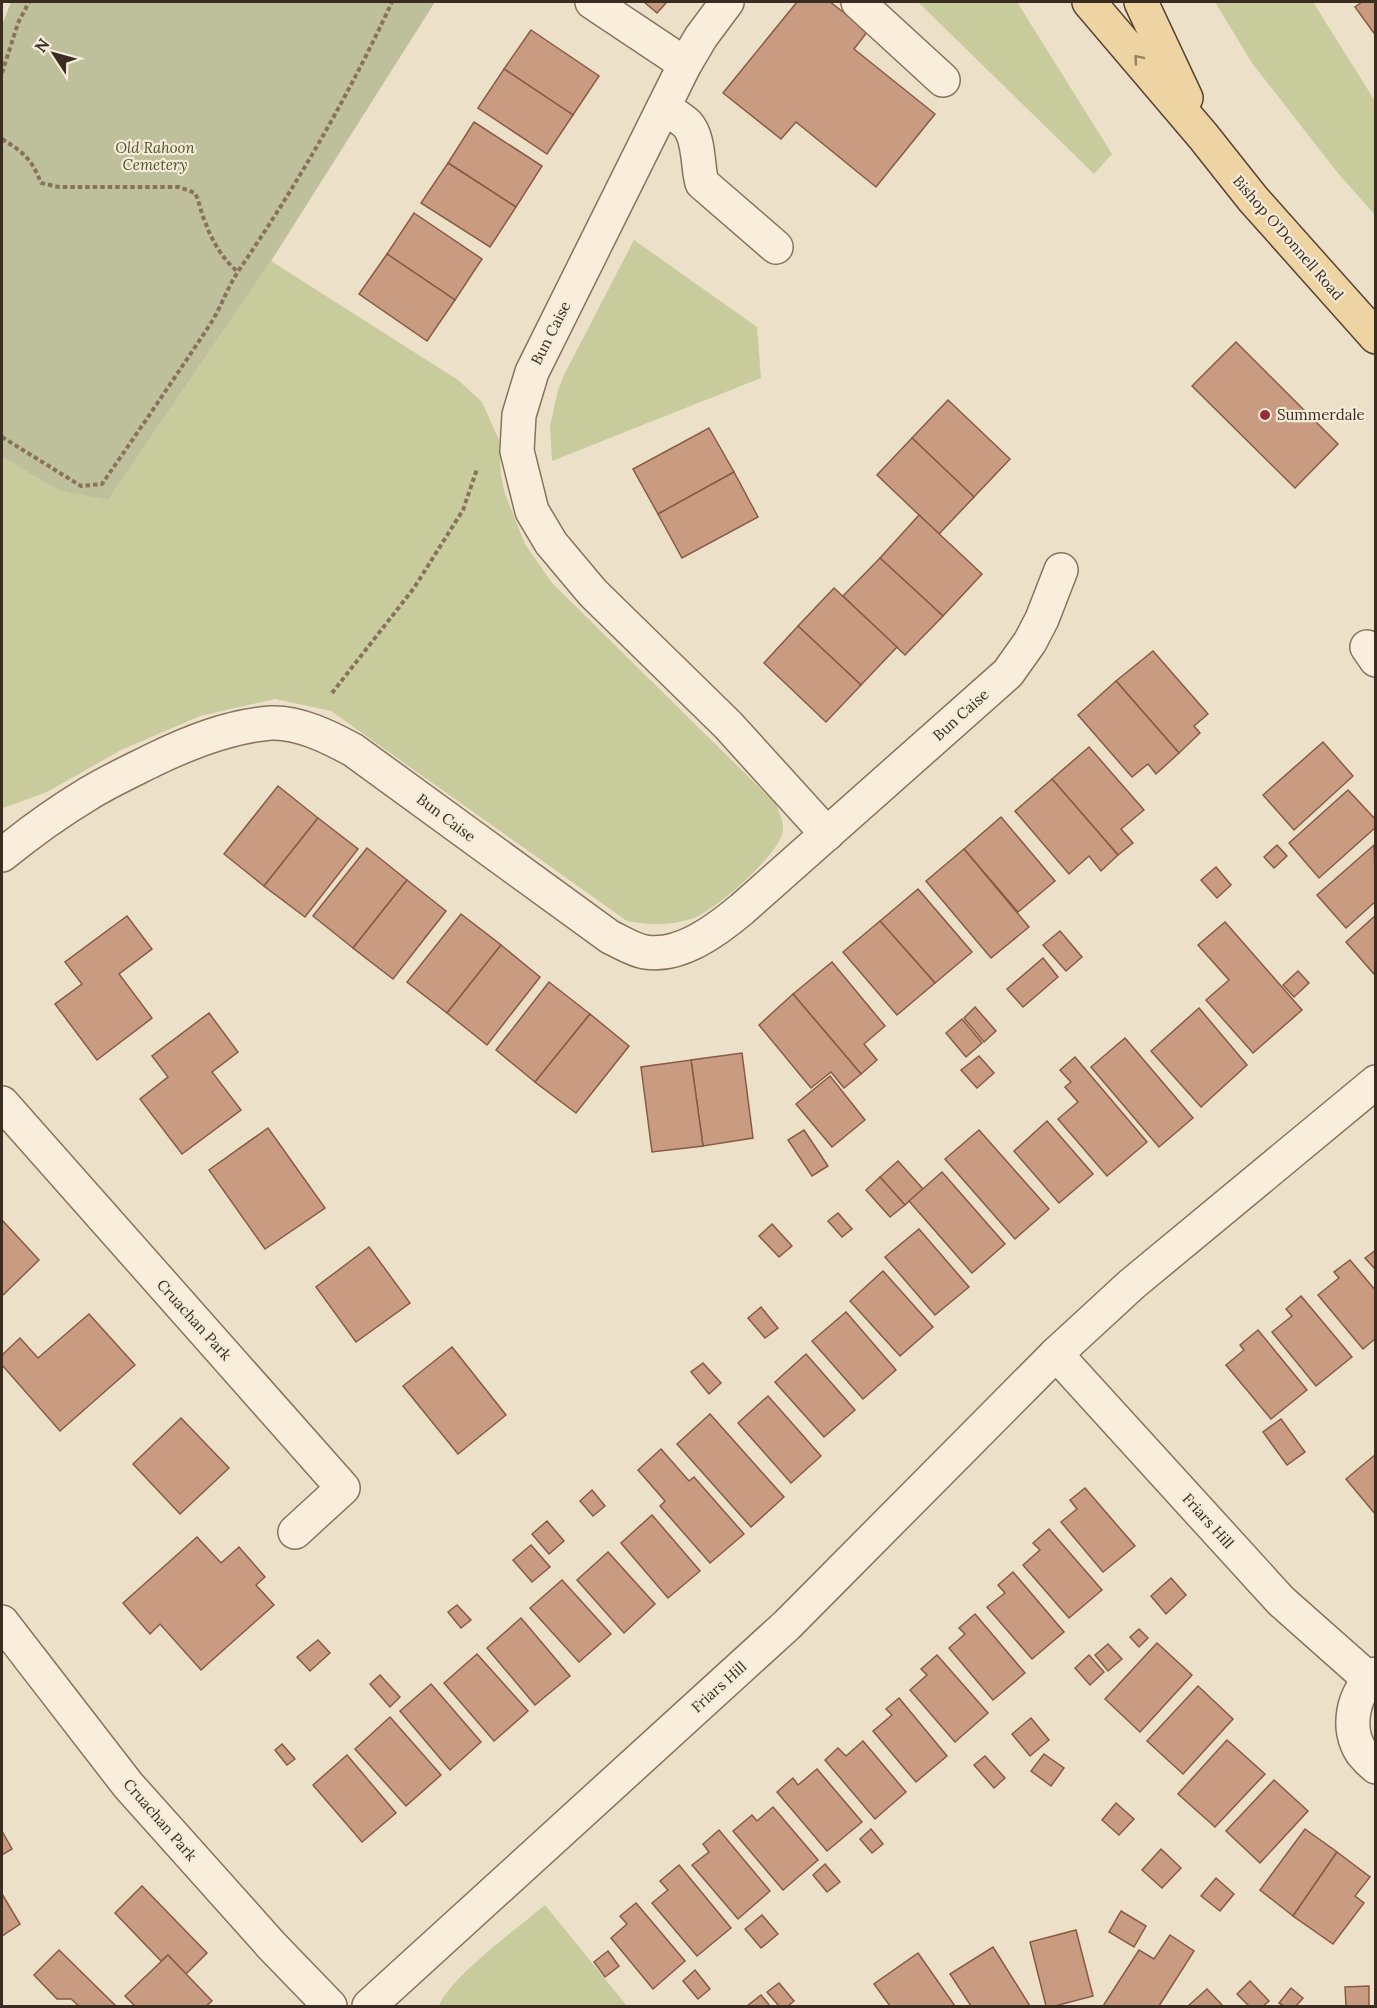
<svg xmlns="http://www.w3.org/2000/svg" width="1377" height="2008" font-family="Lora,serif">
<rect width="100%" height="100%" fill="#ede0c8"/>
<g fill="#c8cb9c">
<path d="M918 2H1017L1112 154 1094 174Z"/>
<path d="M1215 2H1313L1375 101V215L1337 172 1252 63Z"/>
<path d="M634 240 757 327 761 378 552 461 550 426 558 390 565 373Z"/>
<path d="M271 261 458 380 482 402 499 440 501 475 505 494 525 544 552 583 776 804C779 813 784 822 783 831 780 854 713 913 691 919 668 926 650 925 627 921L331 711 275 699 200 716 121 750 47 792 3 808 2 806V457L59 491 108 500Z"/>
<path d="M545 1905 627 2006H439C449 1978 519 1927 545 1905Z"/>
</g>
<path fill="#bec09b" d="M11 2H435L271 261 108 500 59 491 2 457V25Z"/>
<g fill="#c99b80" stroke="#875b45" stroke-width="1.5">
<path d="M644 2H667L657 13Z"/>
<path d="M797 2H830L868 31 854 49 935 114 876 187 796 122 781 139 723 93Z"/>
<path d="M1362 2H1376V36L1355 7Z"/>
<path d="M531 30 599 76 573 115 504 69Z"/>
<path d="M504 69 573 115 547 154 478 108Z"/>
<path d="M474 122 542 166 516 207 448 163Z"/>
<path d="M448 163 516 207 490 247 421 203Z"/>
<path d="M414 213 482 259 455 300 387 254Z"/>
<path d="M387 254 455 300 427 341 359 294Z"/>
<path d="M1236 342 1338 444 1295 488 1192 386Z"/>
<path d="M948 400 1010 459 974 497 912 438Z"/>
<path d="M709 428 734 472 658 514 633 469Z"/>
<path d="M912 438 974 497 939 534 877 475Z"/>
<path d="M734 472 758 517 682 558 658 514Z"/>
<path d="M919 515 982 574 943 616 880 558Z"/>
<path d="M880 558 943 616 905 655 843 596Z"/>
<path d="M834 588 897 647 861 685 798 626Z"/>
<path d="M798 626 861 685 826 722 764 663Z"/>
<path d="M1153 651 1208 714 1194 726 1200 733 1179 753 1116 681Z"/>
<path d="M1116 681 1179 753 1156 774 1148 764 1132 777 1078 715Z"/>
<path d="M1323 742 1353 776 1294 830 1263 795Z"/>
<path d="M1089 747 1144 810 1121 829 1133 843 1118 855 1052 779Z"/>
<path d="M1052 779 1118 855 1101 871 1089 856 1069 874 1015 811Z"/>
<path d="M278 786 318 818 264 886 224 854Z"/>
<path d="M1348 790 1376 820V827L1319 878 1289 843Z"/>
<path d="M1001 817 1055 881 1018 912 964 849Z"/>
<path d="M318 818 358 849 305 917 264 886Z"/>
<path d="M1277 845 1287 856 1274 868 1264 857Z"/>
<path d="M1374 845 1376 901 1346 928 1317 895Z"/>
<path d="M367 848 407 880 353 948 313 916Z"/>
<path d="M964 849 1029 927 991 958 926 881Z"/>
<path d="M1216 867 1231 885 1217 898 1201 880Z"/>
<path d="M407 880 446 911 393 979 353 948Z"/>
<path d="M918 889 972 952 935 983 880 921Z"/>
<path d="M461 914 501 945 447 1013 407 982Z"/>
<path d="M1376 915V973L1374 974 1346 942Z"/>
<path d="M127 916 152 949 119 974 152 1018 97 1060 55 1004 82 984 65 962Z"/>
<path d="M880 921 935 983 897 1015 843 952Z"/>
<path d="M1225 922 1302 1010 1253 1053 1206 1000 1229 980 1198 945Z"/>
<path d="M1060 931 1082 957 1066 971 1043 945Z"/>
<path d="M501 945 540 977 487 1045 447 1013Z"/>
<path d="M1043 958 1058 977 1023 1007 1007 989Z"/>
<path d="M832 962 885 1026 864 1044 877 1060 861 1074 793 994Z"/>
<path d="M1298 971 1309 983 1294 997 1283 985Z"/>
<path d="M549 982 590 1014 535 1082 496 1050Z"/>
<path d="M793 994 861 1074 844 1088 831 1072 811 1088 759 1025Z"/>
<path d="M975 1007 996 1031 984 1042 964 1018Z"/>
<path d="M1199 1008 1247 1065 1201 1107 1151 1051Z"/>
<path d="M209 1013 238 1052 212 1072 241 1110 182 1154 140 1099 168 1077 152 1056Z"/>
<path d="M590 1014 629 1046 576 1113 535 1082Z"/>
<path d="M962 1019 982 1043 966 1057 946 1033Z"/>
<path d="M1125 1038 1193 1118 1159 1147 1091 1067Z"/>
<path d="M742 1053 753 1138 703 1146 691 1060Z"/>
<path d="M979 1056 994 1073 977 1088 961 1070Z"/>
<path d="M1075 1057 1147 1142 1107 1176 1058 1119 1078 1102 1065 1087 1071 1082 1060 1070Z"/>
<path d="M691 1060 703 1146 652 1152 641 1067Z"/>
<path d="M830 1076 865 1120 832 1147 796 1104Z"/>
<path d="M1047 1121 1093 1174 1059 1203 1014 1151Z"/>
<path d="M268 1128 325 1208 265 1249 209 1170Z"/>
<path d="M804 1130 828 1166 812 1176 788 1140Z"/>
<path d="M979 1130 1049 1209 1015 1239 945 1159Z"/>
<path d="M898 1161 923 1189 905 1205 880 1177Z"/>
<path d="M942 1172 1005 1244 972 1273 909 1201Z"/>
<path d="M880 1177 905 1205 890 1217 866 1190Z"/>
<path d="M838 1213 852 1229 842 1237 828 1221Z"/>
<path d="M2 1220 39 1260 2 1296Z"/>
<path d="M772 1224 792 1246 779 1257 759 1236Z"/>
<path d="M919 1229 969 1287 935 1315 885 1257Z"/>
<path d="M369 1247 410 1303 356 1342 316 1287Z"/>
<path d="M1376 1250V1270L1365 1258Z"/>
<path d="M1350 1260 1376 1291V1338L1363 1349 1318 1295 1339 1278 1334 1272Z"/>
<path d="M883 1271 933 1327 900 1356 850 1301Z"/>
<path d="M1301 1296 1352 1357 1316 1386 1272 1332 1292 1316 1286 1309Z"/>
<path d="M761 1307 778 1328 765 1338 748 1318Z"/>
<path d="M846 1312 896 1370 863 1399 812 1341Z"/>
<path d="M89 1314 135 1365 60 1431 2 1365V1355L20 1338 38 1358Z"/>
<path d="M1258 1330 1307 1390 1271 1419 1226 1365 1244 1350 1240 1345Z"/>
<path d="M452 1347 506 1415 458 1454 403 1386Z"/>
<path d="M806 1354 855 1410 824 1437 775 1382Z"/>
<path d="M703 1363 721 1383 709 1394 691 1372Z"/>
<path d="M768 1396 821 1456 791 1483 738 1423Z"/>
<path d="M710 1414 784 1497 751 1527 677 1444Z"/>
<path d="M181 1418 229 1468 180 1514 133 1464Z"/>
<path d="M1281 1419 1305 1452 1287 1465 1263 1432Z"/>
<path d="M661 1449 689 1481 694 1477 744 1534 710 1563 660 1506 665 1501 638 1470Z"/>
<path d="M1376 1454V1515L1346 1479Z"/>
<path d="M1085 1488 1135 1546 1103 1572 1061 1522 1077 1509 1070 1500Z"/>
<path d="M592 1490 605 1506 593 1516 580 1501Z"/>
<path d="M652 1515 700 1571 668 1598 621 1543Z"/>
<path d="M547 1521 564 1541 549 1554 532 1534Z"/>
<path d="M1049 1529 1102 1590 1069 1618 1023 1565 1040 1550 1033 1543Z"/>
<path d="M197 1537 221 1563 239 1547 265 1577 256 1585 274 1605 201 1670 160 1624 150 1634 123 1603Z"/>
<path d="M531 1545 550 1567 532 1582 513 1560Z"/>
<path d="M608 1552 655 1604 624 1633 577 1580Z"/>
<path d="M1013 1572 1064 1632 1032 1659 987 1607 1005 1593 998 1585Z"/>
<path d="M1171 1578 1186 1595 1166 1614 1151 1596Z"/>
<path d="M562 1580 611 1634 579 1662 530 1608Z"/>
<path d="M457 1605 471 1620 461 1628 448 1612Z"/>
<path d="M975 1614 1025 1673 993 1700 949 1648 965 1634 959 1628Z"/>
<path d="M521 1618 570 1676 535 1705 487 1648Z"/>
<path d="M1139 1629 1148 1638 1139 1647 1130 1637Z"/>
<path d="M318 1640 330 1653 310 1671 297 1657Z"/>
<path d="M1157 1643 1192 1675 1140 1732 1105 1699Z"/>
<path d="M1108 1644 1122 1659 1108 1671 1095 1655Z"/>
<path d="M477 1654 528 1711 494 1741 444 1683Z"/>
<path d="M937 1655 988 1713 955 1742 910 1690 927 1675 921 1669Z"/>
<path d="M1089 1655 1104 1672 1090 1685 1075 1668Z"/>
<path d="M380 1675 400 1697 390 1707 370 1684Z"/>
<path d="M431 1684 481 1742 450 1770 400 1711Z"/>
<path d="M1198 1686 1233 1719 1183 1774 1147 1741Z"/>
<path d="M899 1698 947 1756 916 1782 873 1731 892 1715 886 1709Z"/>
<path d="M390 1717 441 1775 406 1806 355 1749Z"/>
<path d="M1031 1718 1049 1740 1030 1756 1012 1734Z"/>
<path d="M1227 1740 1265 1774 1215 1827 1178 1794Z"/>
<path d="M863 1741 906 1792 875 1819 825 1760 838 1748 846 1756Z"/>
<path d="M282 1744 295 1759 287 1765 275 1750Z"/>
<path d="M1044 1754 1064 1768 1051 1786 1031 1771Z"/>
<path d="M347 1755 396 1813 362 1842 313 1785Z"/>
<path d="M985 1756 1005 1778 994 1788 974 1765Z"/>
<path d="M817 1769 862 1822 827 1851 777 1792 793 1778 798 1785Z"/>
<path d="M1274 1780 1308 1811 1260 1863 1226 1831Z"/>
<path d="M1116 1803 1134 1819 1119 1835 1102 1820Z"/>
<path d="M773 1807 818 1860 783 1890 733 1831 752 1815 757 1821Z"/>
<path d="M871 1829 883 1844 872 1853 860 1839Z"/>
<path d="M1305 1829 1337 1852 1293 1916 1260 1890Z"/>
<path d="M719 1830 770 1891 738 1919 692 1865 709 1852 703 1844Z"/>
<path d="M2 1831 12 1849 2 1855Z"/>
<path d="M1161 1849 1181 1868 1162 1888 1142 1870Z"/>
<path d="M1337 1852 1370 1877 1355 1896 1364 1903 1333 1944 1293 1916Z"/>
<path d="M825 1864 840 1882 827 1892 813 1875Z"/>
<path d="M679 1865 731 1928 697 1956 652 1903 668 1890 660 1881Z"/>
<path d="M1216 1878 1234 1894 1220 1911 1201 1896Z"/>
<path d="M142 1886 207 1953 186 1974 168 1955 161 1961 115 1913Z"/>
<path d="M2 1894 20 1924 2 1936Z"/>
<path d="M636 1903 685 1961 653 1989 611 1938 627 1924 620 1916Z"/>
<path d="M1121 1911 1146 1926 1134 1947 1109 1932Z"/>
<path d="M762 1915 778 1934 761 1948 745 1929Z"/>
<path d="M1076 1930 1093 1996 1055 2006H1046L1030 1942Z"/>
<path d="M1170 1935 1194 1951 1159 2006H1103L1139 1950 1154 1959Z"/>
<path d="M993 1947 1030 2006H971L950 1974Z"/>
<path d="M59 1950 116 2006H79L71 1999H57L34 1975Z"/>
<path d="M608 1951 619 1966 605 1977 594 1962Z"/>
<path d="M918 1953 955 2006H890L874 1984Z"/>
<path d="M168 1955 212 2001 206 2006H135L125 1996Z"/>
<path d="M695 1970 710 1989 698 1999 683 1981Z"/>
<path d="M1250 1981 1269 2001 1263 2006H1249L1237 1994Z"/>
<path d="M779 1983 794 2001 788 2006H779L767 1992Z"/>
<path d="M1369 1986V2006H1346L1345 1987Z"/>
<path d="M1291 1988 1303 1998 1296 2006H1284L1279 2003Z"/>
<path d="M1207 1989 1223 2006H1188Z"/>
<path d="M761 1995 770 2006H747Z"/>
</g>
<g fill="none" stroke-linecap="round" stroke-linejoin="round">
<defs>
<g id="minor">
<path d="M592 2 685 64"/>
<path d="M727 2 701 37 685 64 532 372 519 415 517 451 532 511 551 543 593 593 728 725 827 834"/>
<path d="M858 2 943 80"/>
<path d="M664 107C671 113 681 118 687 124 700 138 697 166 702 183L776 247"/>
<path d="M1367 647 1376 660"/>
<path d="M2 855C29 833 58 812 88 794 109 781 131 771 153 760 190 742 230 726 271 723 299 722 329 737 353 750L610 937C621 942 633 950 645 952 680 958 717 930 742 909L1008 673 1030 642 1042 619 1061 570"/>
<path d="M2 1103 343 1488 295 1532"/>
<path d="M1056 1354 1281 1601 1369 1679"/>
<path d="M2 1622 128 1785 272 1946 330 2006"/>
<path d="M1376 1674C1353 1691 1345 1729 1362 1753 1366 1758 1371 1763 1376 1767"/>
<path d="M369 2006 787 1625 1056 1354 1132 1284 1376 1082"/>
</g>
<g id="major">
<path d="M1089 2 1203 136 1253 199 1376 337"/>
<path d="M1141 2 1186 98"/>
</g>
</defs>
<use href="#minor" stroke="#88725e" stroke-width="36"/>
<use href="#major" stroke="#574132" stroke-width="36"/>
<g stroke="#88725e" stroke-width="4" stroke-dasharray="4.5 3" stroke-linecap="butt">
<path d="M2 73 18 23 29 2"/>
<path d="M2 139C23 152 32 159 41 183L59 187H179L195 193C200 203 201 214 206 224 212 241 224 261 238 272"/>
<path d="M2 437 81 486 102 484C138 432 174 379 209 326 221 308 227 288 239 270 297 185 349 95 392 2"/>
<path d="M332 693 414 588 463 510 477 469"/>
</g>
<use href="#minor" stroke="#f8eedb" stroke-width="33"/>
<use href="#major" stroke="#eed3a3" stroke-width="33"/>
</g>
<defs><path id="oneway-chevron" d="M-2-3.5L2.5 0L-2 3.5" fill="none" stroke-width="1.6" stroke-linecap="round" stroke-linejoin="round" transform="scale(1.5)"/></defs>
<use stroke="#948062" href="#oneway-chevron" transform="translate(1138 59) rotate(-130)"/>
<circle fill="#953036" stroke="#f5ebd8" stroke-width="2" cx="1265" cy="415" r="6"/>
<g text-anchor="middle" stroke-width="4.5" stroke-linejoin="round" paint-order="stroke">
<g font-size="15" font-style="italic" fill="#4c5528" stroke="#f5ebd8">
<text x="155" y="153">Old Rahoon<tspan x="155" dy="17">Cemetery</tspan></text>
</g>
<g font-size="15" fill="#3a2c21" stroke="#f5ebd8">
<text transform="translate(1288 238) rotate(49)" y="5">Bishop O'Donnell Road</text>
<text transform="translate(551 333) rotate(-63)" y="5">Bun Caise</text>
<text transform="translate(961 715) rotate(-42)" y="5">Bun Caise</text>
<text transform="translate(446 818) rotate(37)" y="5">Bun Caise</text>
<text transform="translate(194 1320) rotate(48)" y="5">Cruachan Park</text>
<text transform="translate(1208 1521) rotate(48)" y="5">Friars Hill</text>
<text transform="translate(719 1687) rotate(-42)" y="5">Friars Hill</text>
<text transform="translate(160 1820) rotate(49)" y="5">Cruachan Park</text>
</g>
<g font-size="15" fill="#3a2c21" stroke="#f5ebd8" text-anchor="start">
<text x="1277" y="420">Summerdale</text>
</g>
</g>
<rect width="1377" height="2008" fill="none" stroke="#3a2c21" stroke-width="6"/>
<g transform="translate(54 54) rotate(306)" stroke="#f5ebd8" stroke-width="4.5" paint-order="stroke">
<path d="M0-4.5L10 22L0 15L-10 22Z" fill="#3a2c21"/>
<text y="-9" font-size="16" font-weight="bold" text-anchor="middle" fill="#3a2c21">N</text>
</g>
</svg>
